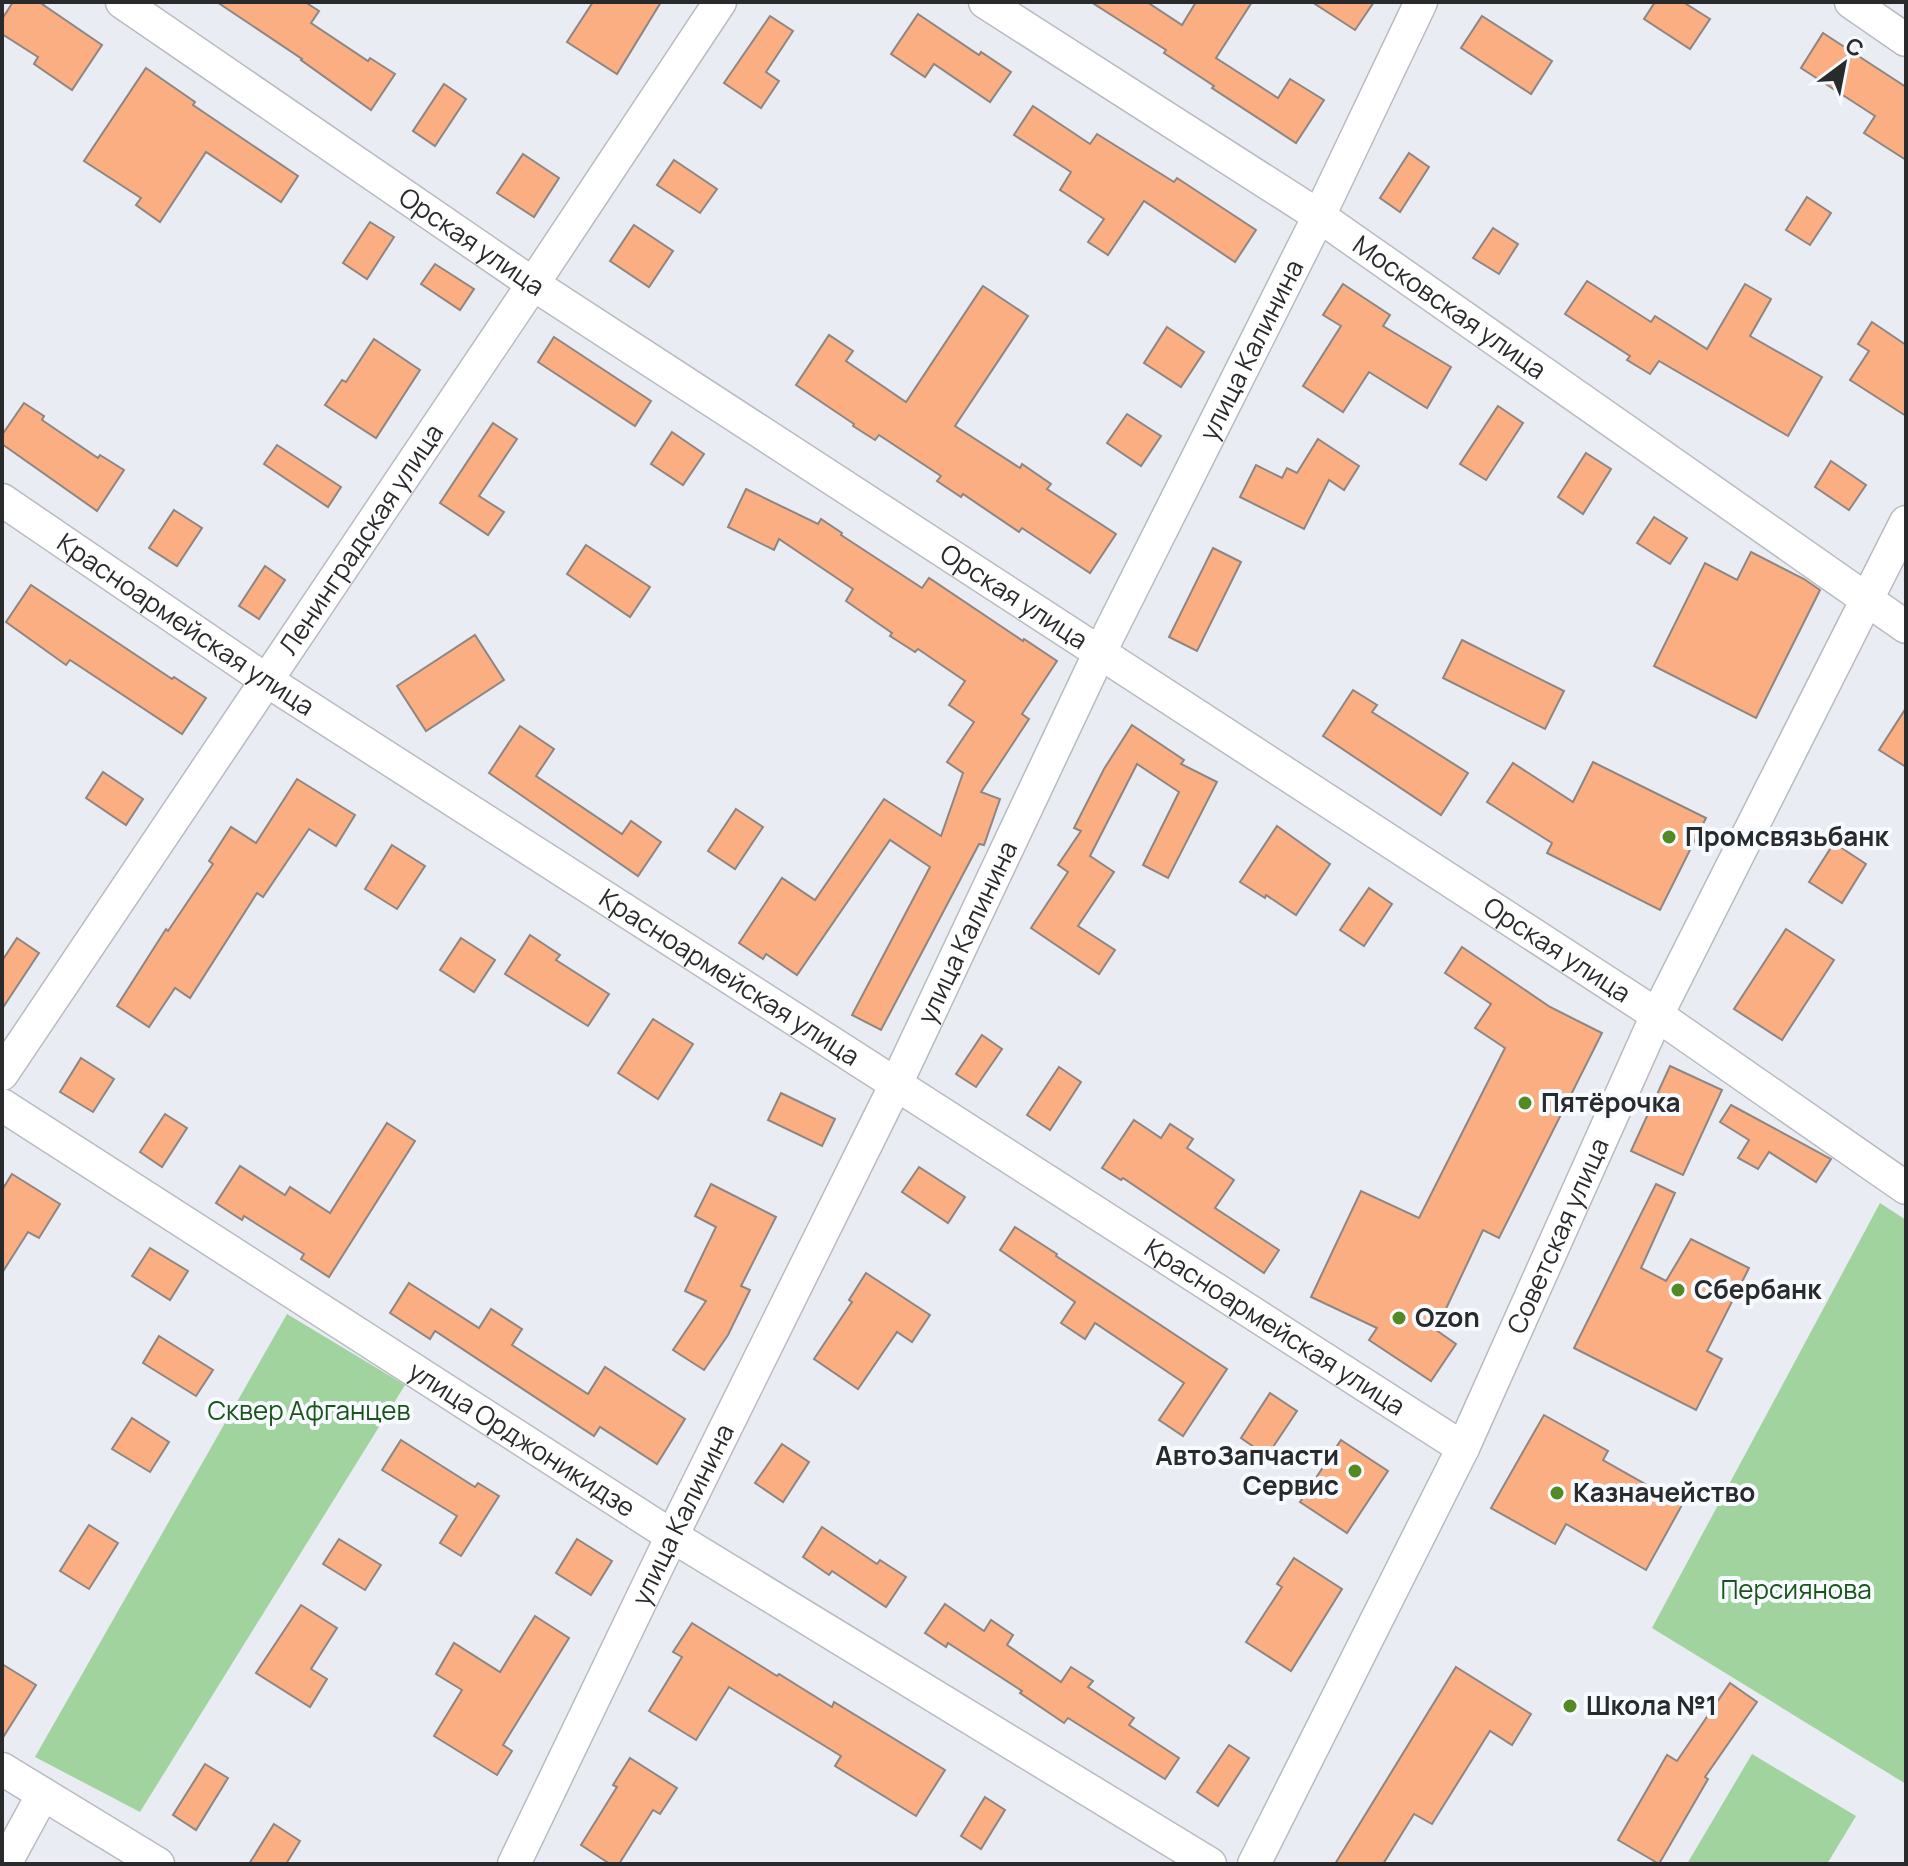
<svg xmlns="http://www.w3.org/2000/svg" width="1908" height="1866" font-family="Manrope,sans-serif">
<rect width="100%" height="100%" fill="#e9ecf2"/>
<g fill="#a0d39d">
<path d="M1880 1203 1906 1220V1784L1652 1628Z"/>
<path d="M287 1314 405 1385 140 1812 35 1757Z"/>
<path d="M1752 1754 1856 1816 1827 1864H1687Z"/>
</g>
<g fill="#fbae82" stroke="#8d8683" stroke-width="2">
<path d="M13 2H39L102 45 72 90 34 64 38 57 2 34V19Z"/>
<path d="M217 2H305L319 11 311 23 368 61 370 58 395 74 371 110 301 60 302 59Z"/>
<path d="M593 2H661L617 74 567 42Z"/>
<path d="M1091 2H1147L1182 25 1196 2H1252L1216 58 1278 98 1290 79 1324 100 1296 143 1212 88 1214 86 1164 53 1166 50Z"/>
<path d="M1312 2H1374L1355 30Z"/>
<path d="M1655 2H1683L1710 19 1690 49 1644 19Z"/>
<path d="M918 14 979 55 981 52 1011 72 990 102 934 64 925 77 891 54Z"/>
<path d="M770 16 793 31 766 72 779 81 761 108 724 83Z"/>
<path d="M1482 16 1552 61 1531 94 1461 48Z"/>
<path d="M1823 33 1906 87V160L1864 133 1875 116 1801 68Z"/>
<path d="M146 68 195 102 193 105 298 176 281 202 206 152 160 222 136 205 141 198 84 161Z"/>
<path d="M444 84 466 99 435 146 413 131Z"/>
<path d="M1033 106 1090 144 1097 134 1174 182 1177 178 1256 230 1235 262 1144 201 1108 255 1088 242 1104 219 1060 190 1071 172 1014 135Z"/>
<path d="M1409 153 1429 167 1400 212 1380 198Z"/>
<path d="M523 154 559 178 534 217 497 193Z"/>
<path d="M674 160 717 189 700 213 657 185Z"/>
<path d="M1807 197 1831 213 1810 245 1786 230Z"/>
<path d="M370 222 394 237 367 279 343 263Z"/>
<path d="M634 225 673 251 649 287 610 261Z"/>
<path d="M1493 228 1518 244 1499 274 1473 258Z"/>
<path d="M435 264 474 289 460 310 421 284Z"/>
<path d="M1587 281 1651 322 1655 316 1707 349 1745 284 1771 299 1750 336 1822 377 1788 436 1659 361 1650 374 1627 360 1630 356 1565 314Z"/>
<path d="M1343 284 1390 315 1383 326 1451 367 1427 408 1369 372 1343 412 1303 386 1341 326 1323 315Z"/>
<path d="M983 286 1028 316 955 426 1020 468 1022 464 1051 484 1047 489 1116 534 1090 573 1022 528 1019 532 963 494 961 497 937 481 941 476 879 435 875 440 853 426 854 424 796 385 829 335 853 351 846 361 906 402Z"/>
<path d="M1872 322 1906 345V416L1850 380 1869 351 1858 344Z"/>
<path d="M1167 327 1204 352 1181 387 1144 363Z"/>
<path d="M554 337 651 401 635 426 538 362Z"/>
<path d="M374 339 420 370 376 438 325 405 342 380 346 382Z"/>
<path d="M24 403 44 416 42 420 98 458 100 455 124 470 97 511 2 444V435Z"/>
<path d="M1498 406 1523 423 1486 480 1460 464Z"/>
<path d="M1127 414 1161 436 1141 466 1107 443Z"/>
<path d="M493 423 517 439 479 496 504 512 488 535 440 503Z"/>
<path d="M672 432 704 454 683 485 651 464Z"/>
<path d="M1318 439 1359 466 1344 490 1329 480 1304 529 1240 497 1256 465 1282 478 1287 468 1297 473Z"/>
<path d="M277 445 341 487 328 507 264 464Z"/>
<path d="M1586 453 1611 469 1583 514 1558 497Z"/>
<path d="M1831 461 1866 485 1849 510 1815 487Z"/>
<path d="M746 489 818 524 821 519 842 533 841 535 922 588 929 578 1023 641 1024 639 1057 661 1022 714 1029 719 981 792 1000 799 984 845 979 844 881 1030 852 1015 930 867 890 840 797 975 766 954 763 959 739 943 782 878 815 900 884 799 941 836 963 773 947 762 974 722 949 705 965 681 918 649 915 652 890 636 892 633 846 601 853 589 779 539 774 550 728 527Z"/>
<path d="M174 510 202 528 177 566 149 548Z"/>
<path d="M1654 517 1687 538 1670 564 1637 543Z"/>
<path d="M586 545 650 587 630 617 567 574Z"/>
<path d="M1213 548 1241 562 1197 651 1169 637Z"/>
<path d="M1751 552 1804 579 1820 590 1756 718 1654 666 1705 563 1737 580Z"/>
<path d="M265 566 285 580 259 619 239 606Z"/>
<path d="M31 585 172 679 174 677 206 698 182 734 70 660 66 665 6 622Z"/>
<path d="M475 635 504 680 426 731 397 686Z"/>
<path d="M1462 640 1564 691 1545 729 1443 678Z"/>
<path d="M1353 690 1377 705 1372 712 1468 773 1441 815 1323 736Z"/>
<path d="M1906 708V767L1879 750Z"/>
<path d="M1132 725 1184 760 1181 764 1217 782 1168 878 1143 865 1179 792 1137 764 1090 856 1114 872 1078 926 1115 950 1099 974 1031 928 1068 872 1058 865 1081 831 1074 828 1104 769Z"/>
<path d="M520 726 554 749 536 776 622 834 631 821 661 842 638 876 489 773Z"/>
<path d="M1593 762 1706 818 1660 910 1547 853 1552 843 1487 802 1513 763 1573 802Z"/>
<path d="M103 772 143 799 126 825 86 798Z"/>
<path d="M297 779 355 815 336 846 309 829 263 897 257 893 190 998 175 988 149 1027 117 1006 166 929 168 931 213 864 209 861 231 827 256 843Z"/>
<path d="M736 809 763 827 735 869 708 851Z"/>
<path d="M1277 826 1330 864 1296 915 1266 895 1265 898 1240 882Z"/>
<path d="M1834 843 1866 864 1842 903 1809 882Z"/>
<path d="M392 845 425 866 397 909 365 889Z"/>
<path d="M1369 888 1392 904 1364 946 1340 930Z"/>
<path d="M1786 929 1834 960 1782 1040 1734 1009Z"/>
<path d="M530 935 560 955 556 960 609 994 588 1026 505 974Z"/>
<path d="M17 938 39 953 2 1009V961Z"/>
<path d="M461 938 495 960 474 992 440 970Z"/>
<path d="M1462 947 1550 1007 1602 1033 1499 1238 1483 1230 1436 1330 1456 1344 1431 1381 1369 1340 1377 1328 1311 1297 1361 1191 1419 1218 1505 1048 1475 1028 1491 1004 1445 973Z"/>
<path d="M653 1019 693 1044 658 1099 618 1073Z"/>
<path d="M982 1035 1002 1049 976 1087 956 1074Z"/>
<path d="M81 1058 114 1079 93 1112 60 1092Z"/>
<path d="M1670 1066 1722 1090 1683 1175 1631 1151Z"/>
<path d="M1059 1067 1081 1082 1050 1130 1027 1115Z"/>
<path d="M781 1093 835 1119 822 1146 768 1120Z"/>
<path d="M1731 1105 1831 1159 1816 1182 1769 1152 1758 1169 1738 1158 1749 1140 1720 1122Z"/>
<path d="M165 1114 187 1128 162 1167 140 1152Z"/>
<path d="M1134 1120 1161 1138 1170 1124 1193 1139 1187 1148 1234 1180 1215 1208 1279 1250 1264 1273 1123 1178 1121 1180 1102 1168Z"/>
<path d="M387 1123 415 1141 329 1277 301 1259 304 1254 244 1216 242 1220 216 1203 240 1166 285 1195 290 1187 330 1213Z"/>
<path d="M919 1167 965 1197 948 1223 902 1192Z"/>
<path d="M12 1174 60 1204 39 1238 28 1232 2 1273V1190Z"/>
<path d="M711 1184 776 1217 741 1286 750 1290 728 1335 704 1370 673 1350 706 1301 685 1291 716 1227 695 1216Z"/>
<path d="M1656 1184 1675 1193 1641 1268 1666 1281 1691 1239 1749 1268 1707 1351 1722 1359 1696 1410 1574 1348Z"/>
<path d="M1015 1227 1057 1254 1056 1256 1227 1369 1183 1436 1159 1420 1184 1383 1095 1323 1085 1339 1061 1323 1075 1302 1000 1250Z"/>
<path d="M150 1248 188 1271 170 1300 132 1276Z"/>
<path d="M866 1273 930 1315 912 1342 897 1332 858 1389 814 1359 852 1302 849 1300Z"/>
<path d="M409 1283 479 1328 491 1309 522 1329 512 1345 588 1394 605 1367 685 1419 657 1464 600 1427 594 1436 435 1331 430 1339 390 1313Z"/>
<path d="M159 1336 213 1370 196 1396 143 1363Z"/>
<path d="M1270 1393 1297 1411 1267 1456 1241 1438Z"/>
<path d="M1544 1415 1608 1451 1603 1460 1682 1505 1646 1570 1566 1524 1555 1544 1491 1508Z"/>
<path d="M132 1418 169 1442 150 1472 112 1449Z"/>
<path d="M401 1440 475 1487 478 1483 499 1496 461 1556 440 1543 457 1516 382 1470Z"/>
<path d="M1341 1440 1388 1471 1347 1533 1300 1502Z"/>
<path d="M782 1444 809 1462 783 1502 755 1483Z"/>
<path d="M89 1525 118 1543 89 1589 60 1571Z"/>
<path d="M822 1527 877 1564 880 1560 906 1577 886 1607 832 1571 829 1575 803 1557Z"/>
<path d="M339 1539 381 1565 365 1590 323 1564Z"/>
<path d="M577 1539 612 1561 591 1595 556 1573Z"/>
<path d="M1294 1558 1342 1589 1291 1671 1246 1642 1282 1587 1277 1584Z"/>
<path d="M945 1604 984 1631 991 1620 1013 1635 1007 1645 1061 1682 1071 1667 1093 1681 1088 1687 1134 1718 1129 1725 1179 1758 1165 1779 1068 1718 1064 1723 1020 1693 1022 1691 948 1643 946 1647 925 1633Z"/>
<path d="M301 1605 337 1628 311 1669 327 1679 310 1707 256 1673Z"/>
<path d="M535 1616 569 1638 503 1745 512 1751 497 1775 434 1736 462 1690 436 1674 454 1643 500 1672Z"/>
<path d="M692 1623 777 1676 779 1674 832 1707 834 1702 945 1770 916 1816 835 1766 841 1756 729 1687 696 1740 649 1711 682 1657 673 1652Z"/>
<path d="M2 1664 36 1685 2 1739Z"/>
<path d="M1456 1667 1531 1714 1512 1745 1490 1731 1432 1824 1414 1814 1383 1864H1335Z"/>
<path d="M1730 1683 1757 1702 1705 1777 1708 1779 1659 1864 1618 1840 1667 1755 1677 1761Z"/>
<path d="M1229 1745 1249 1758 1218 1806 1197 1792Z"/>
<path d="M630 1758 677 1788 660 1814 653 1810 619 1864H610L581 1845 617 1787 613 1785Z"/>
<path d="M205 1764 228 1778 196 1830 173 1815Z"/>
<path d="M985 1797 1005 1810 981 1849 961 1836Z"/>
<path d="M274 1824 300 1841 286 1864H249Z"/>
</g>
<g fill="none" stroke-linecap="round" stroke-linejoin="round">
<defs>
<g id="minor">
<path id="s1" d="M122 2 533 284 1657 1015 1906 1188"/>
<path id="s2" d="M985 2 1319 216 1906 627"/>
<path d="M1851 2 1906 40"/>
<path id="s3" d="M2 500 266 680 1463 1448"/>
<path id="s4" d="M2 1074 533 284 720 2"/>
<path id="s5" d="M2 1105 672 1536 1210 1864"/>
<path d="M2 1769 158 1864"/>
<path d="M5 1864 43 1794"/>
<path id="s6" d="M514 1864 672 1536 896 1084 1099 654 1319 216 1421 2"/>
<path id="s7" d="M1254 1864 1463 1448 1657 1015 1906 522"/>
</g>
</defs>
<use href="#minor" stroke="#b8bbc1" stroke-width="35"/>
<use href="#minor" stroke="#fff" stroke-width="32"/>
</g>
<g fill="#548a23" stroke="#f7faff" stroke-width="3">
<circle cx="1669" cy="837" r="8"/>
<circle cx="1525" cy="1103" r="8"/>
<circle cx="1678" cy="1290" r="8"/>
<circle cx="1399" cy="1318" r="8"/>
<circle cx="1355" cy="1471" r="8"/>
<circle cx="1557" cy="1493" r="8"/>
<circle cx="1570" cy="1706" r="8"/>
</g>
<g text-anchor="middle" stroke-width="8" stroke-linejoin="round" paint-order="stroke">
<g font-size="26" fill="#292a2c" stroke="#f7faff">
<text dy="9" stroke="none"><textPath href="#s1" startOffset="424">Орская улица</textPath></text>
<text dy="9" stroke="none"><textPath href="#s2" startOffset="556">Московская улица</textPath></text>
<text dy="9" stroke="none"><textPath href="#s6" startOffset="1684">улица Калинина</textPath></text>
<text dy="9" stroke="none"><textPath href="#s4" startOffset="644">Ленинградская улица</textPath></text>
<text dy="9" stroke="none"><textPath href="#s1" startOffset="1072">Орская улица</textPath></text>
<text dy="9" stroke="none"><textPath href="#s3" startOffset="222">Красноармейская улица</textPath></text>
<text dy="9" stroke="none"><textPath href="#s6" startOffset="1036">улица Калинина</textPath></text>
<text dy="9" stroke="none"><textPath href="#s1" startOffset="1720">Орская улица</textPath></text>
<text dy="9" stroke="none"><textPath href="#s3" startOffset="870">Красноармейская улица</textPath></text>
<text dy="9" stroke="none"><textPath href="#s7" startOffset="698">Советская улица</textPath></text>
<text dy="9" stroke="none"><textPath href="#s3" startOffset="1518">Красноармейская улица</textPath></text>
<text dy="9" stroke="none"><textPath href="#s5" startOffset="618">улица Орджоникидзе</textPath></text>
<text dy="9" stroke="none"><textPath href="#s6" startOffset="388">улица Калинина</textPath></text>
</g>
<g font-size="26" font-weight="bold" fill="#292a2c" stroke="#f7faff" text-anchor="start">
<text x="1685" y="846">Промсвязьбанк</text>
<text x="1541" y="1112">Пятёрочка</text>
<text x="1694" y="1299">Сбербанк</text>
<text x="1415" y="1327">Ozon</text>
<text x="1339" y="1465" text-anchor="end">АвтоЗапчасти<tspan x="1339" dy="30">Сервис</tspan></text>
<text x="1573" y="1502">Казначейство</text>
<text x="1586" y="1715">Школа №1</text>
</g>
<g font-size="26" fill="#195519" stroke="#f7faff">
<text x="309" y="1420">Сквер Афганцев</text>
<text x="1796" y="1599">Персиянова</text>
</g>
</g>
<rect width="1908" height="1866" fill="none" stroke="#292a2c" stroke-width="8"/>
<g transform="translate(1844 64) rotate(32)" stroke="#f7faff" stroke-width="6" paint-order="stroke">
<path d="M0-6L14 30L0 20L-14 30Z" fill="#292a2c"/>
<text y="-12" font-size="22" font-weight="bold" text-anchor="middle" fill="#292a2c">С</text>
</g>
</svg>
